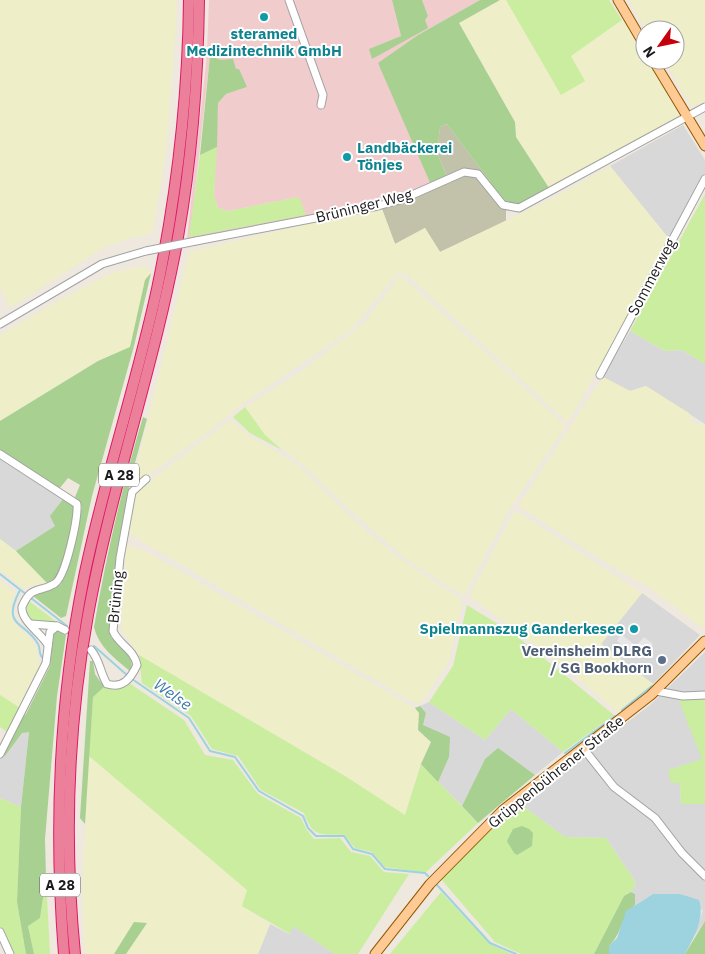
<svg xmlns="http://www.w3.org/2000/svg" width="705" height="954" font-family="'IBM Plex Sans',sans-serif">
<rect width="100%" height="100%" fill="#eee8df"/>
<g fill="#d9d8d8">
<path d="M683 125 705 160V174L670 240 610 166Z"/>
<path d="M630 331 665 351 682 350 705 364V424L646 386 630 391 603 377Z"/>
<path d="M0 456 64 498 55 526 16 551 0 539Z"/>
<path d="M642 593 700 635 653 684 601 644Z"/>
<path d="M705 652V694L680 701 703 760 668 770 680 782 681 804H705V879H703L705 881V921L694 937 703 910 653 894 635 905V894L631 892 636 883 606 838 565 837 520 804 650 705Z"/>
<path d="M429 702 485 740 511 709 563 752 535 775 498 749 485 759 462 806 438 782 449 757 423 725 426 713 420 706Z"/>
<path d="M29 731 21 807 0 798V758L1 756H5L22 733Z"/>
<path d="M270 924 289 934 293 925 335 954H258Z"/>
</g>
<path fill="#f0cccd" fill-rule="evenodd" d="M209 0H392L401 36 370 49 372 59 425 20 428 16 422 0H480L418 35 379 63 431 185 377 204 187 239 207 54ZM210 56 221 60 236 69 247 87 226 94 218 103 214 196 218 208 228 211 299 197 190 237Z"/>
<path fill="#c2c1aa" d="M447 124 506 203V221L440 252 425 228 395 244 382 209 412 199 449 181 437 153 440 127Z"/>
<g fill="#eeeec8">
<path d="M0 0H176L177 12 166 152 153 230 149 235 130 238 103 248 10 308 0 287Z"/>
<path d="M500 0H506L561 95 571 56 622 20 626 23 645 55V60H648L681 116 677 120 549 188 516 137 515 122 459 23Z"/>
<path d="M629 0H705V101L692 108 664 60H675V30H646Z"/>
<path d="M610 166 670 240 568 423 404 272 400 275 566 426 512 505 464 596 406 559 369 527 298 461 265 435 245 407 299 373 364 323 400 275 398 272 352 329 241 405 207 433 133 486V481L189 252 345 215 382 209 395 244 425 228 440 252 555 197Z"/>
<path d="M145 266 151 273 145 280 130 347 98 361 0 421V335L56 302 114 272Z"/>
<path d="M603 377 630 391 646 386 689 413 693 423 705 425 704 629 650 588 619 571 518 506Z"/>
<path d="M230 420 251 437 295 463 366 531 403 561 461 599 462 602 449 662 423 700 417 704 409 700 128 533 135 492Z"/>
<path d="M518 512 642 593 601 644 653 684 618 712 554 659 469 596 513 514Z"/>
<path d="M0 539 16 551 47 583 28 587 25 590 0 570Z"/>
<path d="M126 545 149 553 415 708 419 713 418 730 431 742 421 764 405 816 345 776 139 655 121 630Z"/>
<path d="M0 580 15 593 11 606 13 621 32 640 36 647 40 667 20 708 0 695Z"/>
<path d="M89 756 247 890 242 906 270 924 258 954H126L147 923 134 922 114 954H85L82 888Z"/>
</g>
<g fill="#caeda0">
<path d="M506 0H609L622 20 571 56 585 81 561 95Z"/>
<path d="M217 147 214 196 218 208 228 211 299 197 306 215 189 237 200 155Z"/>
<path d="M705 194V364L682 350 665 351 630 331Z"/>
<path d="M245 407 265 435 282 450 250 433 233 417Z"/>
<path d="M29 601 58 623 31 622 24 610Z"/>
<path d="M467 605 514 634 614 715 563 752 511 709 485 740 429 702 453 666Z"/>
<path d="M139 655 345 776 405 815 421 764 478 823 425 873 385 867 372 852 355 848 344 835C320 834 313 838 304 813L261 790 238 756 212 749 191 716 142 683Z"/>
<path d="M129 683 184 720 205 755 233 760 258 794 301 818 306 829 314 839 340 838 351 852 370 856 384 872 409 874 358 954H335L293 926 290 934 242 906 247 890 89 756 93 697 104 687 113 690Z"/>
<path d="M0 695 20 708 7 732 0 727Z"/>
<path d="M696 696H705V804H681L680 783H671L668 770 702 759 679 701Z"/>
<path d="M0 798 21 807 17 902 26 954H12L0 926Z"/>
<path d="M520 804 565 837 606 838 636 883 631 892 624 896 594 954H521L495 942 441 879 487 830Z"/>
<path d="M46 878 50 954H34L28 925 40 918Z"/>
<path d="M441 892 490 944 512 954H390Z"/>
</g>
<g fill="#a7d091">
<path d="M392 0H422L428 16 425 20 428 28 372 59 369 49 401 36Z"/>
<path d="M480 0H500L459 23 515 122 516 137 549 188 518 205 506 203 447 124 440 127 437 153 448 179 431 185 378 63 418 35Z"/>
<path d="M210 56 221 60 233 59 236 69H239L247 87 226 94 218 103 217 147 200 155Z"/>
<path d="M151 273 134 346 92 496 66 616 61 618 33 596 60 585 64 578 82 507 75 497 80 485 68 478 59 489 0 450V421L98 361 130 347 145 280Z"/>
<path d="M143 417 147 419 130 481 110 622 111 637C122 648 135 655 131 672 116 659 99 648 94 627 106 556 122 487 143 417Z"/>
<path d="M64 498 73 506 75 514 60 572 53 583H47L16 551 55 526 50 516Z"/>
<path d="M61 630 66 635 57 696 45 839 46 878 40 918 28 926 34 954H26L17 902 21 807 29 732 22 733 5 756 0 755 7 732 26 714 50 666 54 631Z"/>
<path d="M90 661H93L95 674 104 687 93 697 85 824 80 818Z"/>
<path d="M420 706 426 713 423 725 450 737 449 757 438 782 421 764 431 742 418 730 419 713 415 708Z"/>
<path d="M498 748 535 775 478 823 462 806 485 759Z"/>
<path d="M522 826 529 829 533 833 532 846 517 855 514 853 507 841 513 829Z"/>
<path d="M631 892 635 894V905C621 916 622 934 609 946V954H594L624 896Z"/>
<path d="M705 921V954H685Z"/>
<path d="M134 922 147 923 126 954H114Z"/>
</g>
<path fill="#e7e7e7" d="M621 634 636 646 644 637 653 644 639 659 617 641Z"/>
<path fill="#9cd3df" d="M653 894H680L699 900C705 918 694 938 685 954H609V946L617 938 626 911Z"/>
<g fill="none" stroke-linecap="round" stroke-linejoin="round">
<g stroke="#9cd3df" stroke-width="2">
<path d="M0 574 67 626"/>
<path d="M20 590C0 628 26 621 38 644 41 649 38 654 43 658"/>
<path d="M94 646 128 676"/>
<path d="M132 679 189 718 210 751 235 757 259 791 303 816 308 828 316 836H344L353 849 372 854 385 869 425 873 428 876"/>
<path d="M622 710 652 686"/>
<path d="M565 753 615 716"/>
<path d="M437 885 490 943 516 954"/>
</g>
<defs>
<g id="minor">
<path d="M289 0 323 95 321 105"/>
<path d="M196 241 378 206 403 199 464 172 478 174 503 205 519 208 705 107"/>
<path d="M0 324 102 264 146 251"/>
<path d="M600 375 705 179"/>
<path d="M0 454 77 504C78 518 66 578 54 584 39 593 31 585 22 607 21 621 41 633 48 645"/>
<path d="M31 624 57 626"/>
<path d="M91 650C100 660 100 673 107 684 123 689 131 678 137 665 134 649 118 644 113 631L120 558 132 492 146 479"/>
<path d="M656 691 683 696 705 695"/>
<path d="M583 748 614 787 655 818 682 853 705 876"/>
<path d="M0 754 46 663 50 632 57 626 65 630"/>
<path d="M0 932 10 954"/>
</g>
<g id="major">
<path d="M618 0 645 46"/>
<path d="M653 60 705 146"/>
<path d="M375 954 430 884 503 810 651 695 705 641"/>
</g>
<g id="highway">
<path d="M64 954C54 828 59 701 84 577 104 480 136 386 157 289 177 193 188 98 189 0"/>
<path d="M75 954C64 842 68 725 88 615 111 487 155 364 178 237 192 158 198 80 199 0"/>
</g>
</defs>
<use href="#minor" stroke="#a2a2a2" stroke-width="9"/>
<use href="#major" stroke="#925900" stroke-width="11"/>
<use href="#highway" stroke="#e01767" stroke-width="12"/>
<use href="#minor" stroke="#fff" stroke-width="7"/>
<use href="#major" stroke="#ffca93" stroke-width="9"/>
<use href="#highway" stroke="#ec809a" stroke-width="10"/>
<defs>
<path id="minor-bridge" d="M146 251 196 241"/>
</defs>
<use href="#minor-bridge" stroke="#a2a2a2" stroke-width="9" stroke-linecap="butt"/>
<use href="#minor-bridge" stroke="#fff" stroke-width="7"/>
</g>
<g fill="#0f9aa8" stroke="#fff" stroke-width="2">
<circle cx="264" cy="17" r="5"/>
<circle cx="347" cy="157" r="5"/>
<circle cx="634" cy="629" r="5"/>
</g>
<circle fill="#5c6f8a" stroke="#fff" stroke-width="2" cx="662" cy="660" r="5"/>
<g text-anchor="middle" stroke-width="4" stroke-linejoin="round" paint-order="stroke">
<g fill="#fff" stroke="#5f5f5f" stroke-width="1">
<rect x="99" y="463.5" width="40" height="23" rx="4"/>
<rect x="40" y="873.5" width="40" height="23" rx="4"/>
</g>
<g font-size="14" font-weight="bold" fill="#1b1b1b">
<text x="119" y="480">A 28</text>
<text x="60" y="890">A 28</text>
</g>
<g font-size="15" font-weight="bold" fill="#0d838f" stroke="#fff">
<text x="264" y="39">steramed<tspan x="264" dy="17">Medizintechnik GmbH</tspan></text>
<text x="357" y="153" text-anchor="start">Landbäckerei<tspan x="357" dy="17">Tönjes</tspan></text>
<text x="624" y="634" text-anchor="end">Spielmannszug Ganderkesee</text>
</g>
<g font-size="15" fill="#1b1b1b" stroke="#fff">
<text transform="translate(364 206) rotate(-14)" y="5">Brüninger Weg</text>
<text transform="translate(652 277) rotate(-62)" y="5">Sommerweg</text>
<text transform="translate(116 597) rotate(-84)" y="5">Brüning</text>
<text transform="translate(556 772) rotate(-39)" y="5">Grüppenbührener Straße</text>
</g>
<g font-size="15" font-weight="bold" fill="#4e5e75" stroke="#fff" text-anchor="end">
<text x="652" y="656">Vereinsheim DLRG<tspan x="652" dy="17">/ SG Bookhorn</tspan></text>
</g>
<g font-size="16" font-style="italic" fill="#407aa8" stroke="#fff">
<text transform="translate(173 694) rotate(35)" y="6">Welse</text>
</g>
</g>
<g transform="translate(660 45) rotate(237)"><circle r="24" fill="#ffffff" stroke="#a4a4a4"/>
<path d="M0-4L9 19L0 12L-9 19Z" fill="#c6000b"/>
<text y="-8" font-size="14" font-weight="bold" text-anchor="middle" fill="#1b1b1b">N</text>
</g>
</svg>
